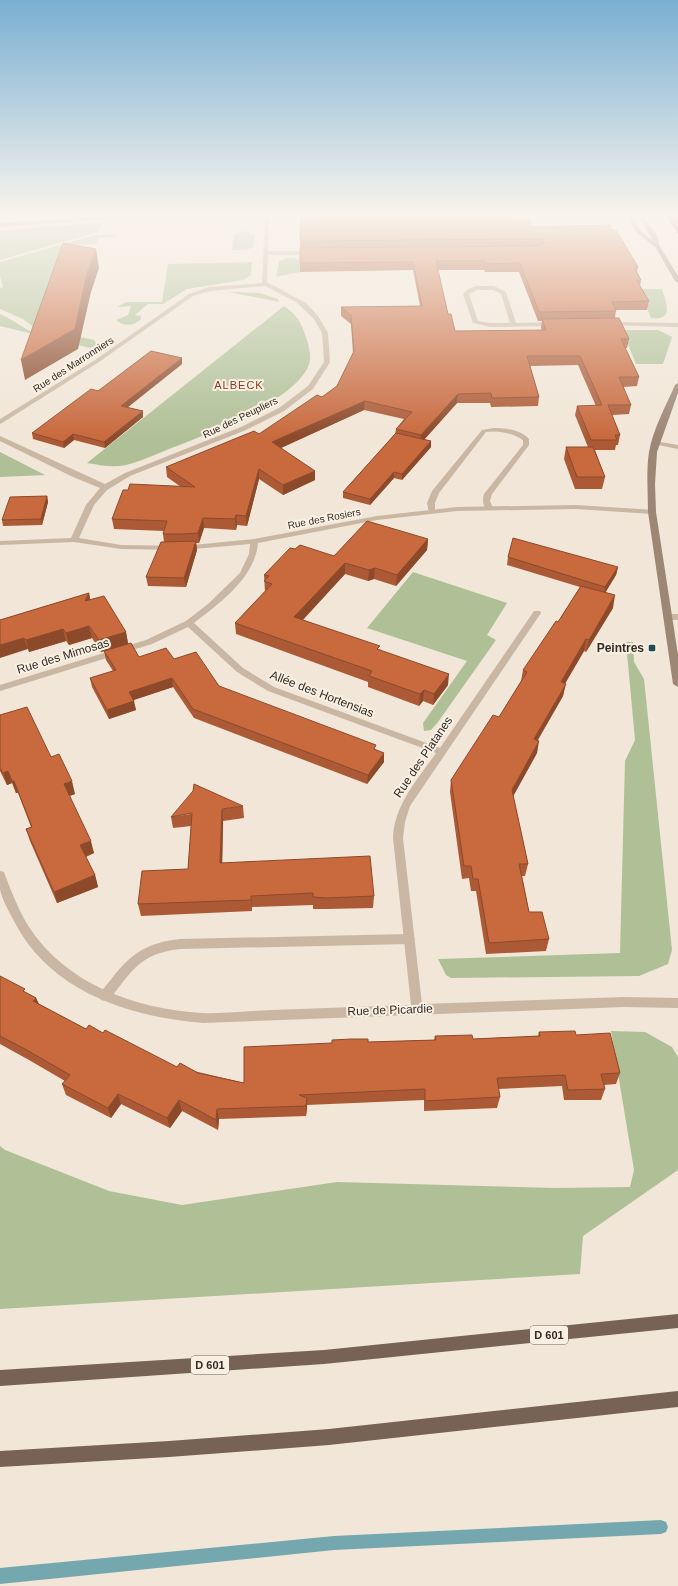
<svg xmlns="http://www.w3.org/2000/svg" width="678" height="1586" font-family="Helvetica,sans-serif">
<rect width="100%" height="100%" fill="#f1e6d7"/>
<g fill="#afc097">
<path d="M102 222 98 232 0 260V231Z"/>
<path d="M245 231 255 235 253 247 246 250H232L234 234Z"/>
<path d="M116 234 115 237 98 238 96 244 71 245 36 329 23 319 0 309V288L3 287 0 276V262L95 235Z"/>
<path d="M294 258 302 262 338 264 276 277 279 261 287 258Z"/>
<path d="M252 262 251 275 243 280 187 289 163 304H148L135 315 141 316V319C135 326 123 327 116 320L128 315 131 306 117 307 126 302H162L168 264Z"/>
<path d="M639 289H662C666 303 675 321 651 318Z"/>
<path d="M229 292 260 293 278 299 279 302Z"/>
<path d="M284 306C297 315 301 322 306 337 309 347 313 359 307 369 287 405 201 437 164 451 152 456 139 462 126 465 113 468 100 465 87 463Z"/>
<path d="M0 314C11 318 27 331 35 333 55 337 75 334 94 340L97 345 90 348 0 326Z"/>
<path d="M622 330H658L672 337 663 364H636Z"/>
<path d="M0 452 45 475 0 477Z"/>
<path d="M413 572 507 603 487 635 496 640 438 722 431 730 424 731 423 723 467 661 367 628Z"/>
<path d="M626 642H633L634 662 644 679 672 950 668 964 639 976 451 978 446 975 438 959 620 953 625 761 635 740Z"/>
<path d="M611 1031 645 1032 672 1047 678 1057V1170L583 1236 580 1274 0 1309V1146L5 1150 109 1191 182 1205 337 1182 556 1188 630 1187 634 1170Z"/>
</g>
<g fill="none" stroke-linecap="round" stroke-linejoin="round">
<path fill="#75a8ae" fill-rule="evenodd" d="M661 1520 666 1522 668 1527 666 1532 661 1534 334 1550 0 1584V1568L334 1536Z"/>
<g fill="#c9b7a3" fill-rule="evenodd">
<path d="M494 428C506 428 521 430 529 439V445L492 494 490 501 493 508 492 510H486C483 504 482 500 484 494L523 445V440C512 433 499 430 486 432L439 493 435 503V513H429L427 503 432 491 482 430Z"/>
<path d="M678 614V620H668L664 617 668 614Z"/>
<path d="M409 934 413 936 415 939 413 942 409 944 180 949C139 954 133 970 109 1000L105 1001 101 1000 99 996C102 989 108 984 112 978 133 952 147 943 180 939Z"/>
</g>
<g fill="#c9b7a3" fill-rule="evenodd">
<path d="M265 216H269L268 251H313L316 253 313 255H268L267 282 306 303 318 316 328 333 330 362 313 389 284 411 246 430 130 476 107 490 94 505 79 538 121 545 183 546 254 539 377 516 457 507 576 505 655 510 656 512 652 514 576 509 457 511 377 520 258 543C255 578 220 603 194 623L243 668 274 687 440 748 534 611H540L541 613 410 806 405 822 403 838 422 1004 624 997 678 998V1008L624 1007 203 1023C130 1017 51 992 15 923 10 913 2 900 0 889 0 883 0 877 0 871L4 872 5 875C12 893 19 911 29 927 67 985 136 1009 202 1013 225 1014 248 1011 271 1010 318 1008 364 1007 411 1005L393 838C394 805 418 779 436 753L268 691 237 672 188 627 152 644 0 691V685L146 640 186 621 208 604 240 573 249 554 250 544 183 550 121 549 74 542 0 545V541L71 538 86 505 100 488 73 477 0 441V436L105 484 125 473 241 427 279 408 308 386 324 362 322 333 314 319 296 302 265 286 210 291 193 296 99 362 2 423 0 424V419L95 360 189 294 209 287 262 283Z"/>
<path d="M476 286H494L506 292 516 323 554 322 557 324 554 326 490 327 473 323 463 294 468 289ZM477 290H493L501 294 510 323H490L478 321 469 294Z"/>
<path d="M608 322 678 323V327L606 325V323Z"/>
<path d="M655 441 678 445V449L653 444 652 443Z"/>
</g>
<g fill="#9c8674" fill-rule="evenodd">
<path d="M115 216H135L133 217 0 227V223Z"/>
<path d="M627 216H631L641 231 653 241 639 216H643L658 237 659 245 678 276V283L675 281 656 248 637 233Z"/>
<path d="M678 383V393L657 452 655 484 656 512 678 655V687L673 684 648 512C648 492 646 472 649 452 653 429 666 406 675 385Z"/>
</g>
<g fill="#766356" fill-rule="evenodd">
<path d="M678 1314V1328L324 1364 0 1386V1370L324 1350Z"/>
<path d="M678 1391V1407L329 1445 169 1457 0 1467V1451L169 1441 329 1429Z"/>
</g>
</g>
<g fill="#ac5a35" fill-rule="evenodd">
<path d="M666 216H678V234Z"/>
<path d="M514 220 532 227 612 230 638 267 637 272 641 280 640 286 649 301 647 310H616L615 318 629 339 627 348H625L639 377 637 386 623 387 631 405 629 414 612 415 620 435 618 445H616L615 450H595L605 477 602 489H575L564 459 566 447H588L575 415 577 406H596L578 365 530 366 539 397 538 406 491 407 490 403H457L424 440 431 447 402 480 394 478 370 505 343 498V492L395 434 396 429 404 419 364 410 281 448 315 480 283 495 259 479 247 526 237 525 236 530 204 528 199 543H196L197 550 186 587 148 586 146 577 164 542 163 534 164 531 114 529 112 519 128 490 181 487 167 477 166 467 259 434 322 397 337 386 353 353 351 324 341 316V307L420 306 413 270 300 272V241ZM438 270H484L485 272H519L538 321H542L541 328 542 331H455L448 314Z"/>
<path d="M182 364 127 407 143 411V417L105 448 74 440 64 448 33 439 32 433 98 391Z"/>
<path d="M47 496 48 502 42 525 3 526 2 520Z"/>
<path d="M428 539 427 550 396 586 374 579 368 581 345 574 303 620 380 650 448 685 433 705 423 701 419 706 368 687V682L236 634 235 623 265 592 264 575 295 549 334 556Z"/>
<path d="M508 557 618 567 616 575 605 592 613 608 586 652 584 651 565 684 563 696 538 740 537 753 513 796 528 864 525 876H522L529 912 549 939 546 951 486 954 476 891H471L469 878 462 879 450 792 451 780 499 717 521 681 523 670 558 622 580 587 507 565Z"/>
<path d="M89 593 90 600 126 632 128 643 139 657 174 659 219 686 376 750 384 762 367 784 194 718 173 687 133 700 136 710 109 719 92 687 90 678 113 671 106 660 104 651 101 652 92 638 69 645 66 641 29 652 28 649 0 620Z"/>
<path d="M0 715 51 757 75 794 69 796 94 853 86 857 95 875 98 887 57 903 30 841 26 829 31 827 18 793H16L12 783 7 785 0 771Z"/>
<path d="M243 806 244 818 223 821 222 863 374 896 373 908 327 909H313V905L252 907V911L141 916 138 904 188 869 191 826 173 828 171 817Z"/>
<path d="M0 976 27 993 36 998 39 1004 86 1029 103 1033 177 1067 244 1083 368 1042 434 1040 435 1036 473 1039 538 1036 539 1032 576 1035 620 1073 616 1084 604 1085 605 1089 601 1100H564L562 1086 498 1089 500 1097 497 1108 424 1111V1100L307 1105 306 1116 219 1119 218 1130 182 1111 170 1128 121 1104 111 1118 66 1095 62 1084 65 1081 29 1060 0 1044Z"/>
</g>
<g fill="#8c4a2b">
<path d="M96 249 99 268 91 292 78 349 25 380 21 360 87 273Z"/>
<path d="M182 358V364L122 412 121 406Z"/>
<path d="M458 394 457 403 420 444 421 435Z"/>
<path d="M365 401 364 410 272 452V442Z"/>
<path d="M143 411V417L105 448 104 442Z"/>
<path d="M73 434 74 440 64 448 63 442Z"/>
<path d="M431 441V447L402 480V474Z"/>
<path d="M259 469V479L247 526 246 516Z"/>
<path d="M315 471V480L283 495V485Z"/>
<path d="M394 472V478L370 505V499Z"/>
<path d="M47 496 48 502 42 525 41 519Z"/>
<path d="M236 515 237 525 236 530 235 519Z"/>
<path d="M203 518 204 528 199 543 198 533Z"/>
<path d="M428 539 427 550 396 586 397 575Z"/>
<path d="M196 541 197 550 186 587 184 578Z"/>
<path d="M345 563V574L295 628 294 617Z"/>
<path d="M618 567 616 575 604 595 605 587Z"/>
<path d="M375 568 374 579 368 581 369 570Z"/>
<path d="M89 593 91 605 85 601Z"/>
<path d="M615 595 613 608 586 652 589 640Z"/>
<path d="M89 626 92 638 69 645 66 633Z"/>
<path d="M63 629 66 641 29 652 26 640Z"/>
<path d="M126 632 128 644 101 652 99 640Z"/>
<path d="M24 638 28 649 0 658V645Z"/>
<path d="M586 639 584 651 558 695 561 682Z"/>
<path d="M449 674 448 685 433 705 434 694Z"/>
<path d="M172 678 173 687 131 701 129 692Z"/>
<path d="M566 684 563 696 531 751 534 739Z"/>
<path d="M424 690 423 701 419 706 420 694Z"/>
<path d="M134 701 136 710 109 719 107 710Z"/>
<path d="M539 741 537 753 510 802 512 790Z"/>
<path d="M384 753V762L367 784 368 775Z"/>
<path d="M8 771 12 783 7 785 3 773Z"/>
<path d="M12 781H14L18 793H16Z"/>
<path d="M72 781 75 794 67 797 64 784Z"/>
<path d="M222 809 223 821 222 875 220 863Z"/>
<path d="M91 841 94 853 83 857 80 845Z"/>
<path d="M95 875 98 887 57 903 54 892Z"/>
<path d="M251 896 252 907V911L251 900Z"/>
<path d="M36 998 41 1009 33 1001Z"/>
<path d="M118 1094 121 1104 111 1118 108 1108Z"/>
<path d="M307 1098V1109L306 1116V1106Z"/>
<path d="M179 1100 182 1111 170 1128 167 1118Z"/>
<path d="M217 1109 219 1119 218 1130 216 1120Z"/>
</g>
<g fill="#c8693e" stroke="#8c4a2b">
<path d="M301 216H512L514 220H530L532 227 610 225 612 230H616L638 267H634L641 280 637 281 649 301 612 302 616 311 539 312 520 263 486 264 485 261H436L448 314H451L455 331 546 330 542 319 619 318 629 339H621L639 377H619L631 405H608L620 435H615L617 440H591L577 406 602 405 580 356H527L539 397 492 398 491 393 458 394 421 435 396 429 412 412 365 401 272 442 315 471 283 485 259 469 246 516 236 515 235 519 203 518 198 533 182 534H163L167 521 112 519 123 490H128L130 484 195 487 166 467 254 431 259 434 317 395 322 397 337 386 354 351 351 315 341 307 422 306 413 262 300 263V248L540 246 545 243 540 239 300 241Z"/>
<path d="M63 243 96 249 87 273 75 329 21 360Z"/>
<path d="M151 351 182 358 121 406 143 411 104 442 73 434 63 442 32 433 91 389 98 391Z"/>
<path d="M396 433 431 441 402 474 394 472 370 499 343 492Z"/>
<path d="M566 447H593L605 477H577Z"/>
<path d="M47 496 41 519 2 520 10 497Z"/>
<path d="M367 521 428 539 397 575 375 568 369 570 345 563 294 617 380 646 377 649 449 674 434 694 424 690 420 694 369 676 372 671 235 623 272 584 264 581 269 576 264 575 290 548 295 549 300 545 334 556Z"/>
<path d="M513 538 618 567 605 587 508 557Z"/>
<path d="M196 541 184 578 146 577 161 542Z"/>
<path d="M581 586 615 595 589 640 586 639 561 682 566 684 534 739 539 741 512 790 528 864H519L529 912H542L549 939 489 943 478 879H473L471 866H464L451 780 493 715 499 717 527 672 523 670 556 621 558 622Z"/>
<path d="M89 593 85 601 104 596 126 632 99 640 89 626 66 633 63 629 26 640 24 638 0 645V620Z"/>
<path d="M131 643 139 657 166 648 174 659 196 652 219 686 376 745 374 749 384 753 368 775 193 709 172 678 129 692 134 701 107 710 90 678 116 670 104 651Z"/>
<path d="M27 707 51 757 59 754 72 781 64 784 91 841 80 845 95 875 54 892 26 829 32 827 14 781H12L8 771 3 773 0 768V715Z"/>
<path d="M194 784 243 806 222 809 220 863 370 856 374 896 327 898 313 897V893L251 896V900L138 904 142 871 188 869 192 813 171 817 193 791Z"/>
<path d="M0 976 25 989 23 991 36 998 33 1001 86 1029 89 1025 103 1033 105 1030 177 1067 180 1063 198 1073 244 1083V1047L332 1043V1040L351 1039H368V1042L436 1040 435 1036 472 1035 473 1039 540 1036 539 1032 575 1031 576 1035 610 1033 620 1073 601 1074 605 1089 568 1090 565 1075 497 1078 500 1097 425 1101V1089L299 1095 307 1098 306 1106 217 1109 216 1120 179 1100 167 1118 118 1094 108 1108 62 1084 70 1075 25 1049 0 1036Z"/>
</g>
<linearGradient id="sky" x2="0" y2="1"><stop stop-color="#7aafd1"/><stop offset="0.49" stop-color="#f9f4ed"/><stop offset="1" stop-color="#f9f4ed" stop-opacity="0"/></linearGradient>
<rect width="678" height="438" fill="url(#sky)"/>
<rect fill="#1a4d55" stroke="#f9f0e3" stroke-width="1.5" x="648" y="644" width="8" height="8" rx="2"/>
<g text-anchor="middle" stroke-width="4" stroke-linejoin="round" paint-order="stroke">
<g font-size="10" fill="#342b25" stroke="#f9f0e3">
<text transform="translate(73 364) rotate(-33)" y="4">Rue des Marronniers</text>
<text transform="translate(240 417) rotate(-26)" y="4">Rue des Peupliers</text>
<text transform="translate(324 518) rotate(-11)" y="4">Rue des Rosiers</text>
</g>
<g font-size="11" letter-spacing="1" fill="#833d1d" stroke="#f9f0e3">
<text x="239" y="389">ALBECK</text>
</g>
<g fill="#f9f0e3" stroke="#6f665e" stroke-width="1">
<rect x="530" y="1326" width="38" height="18" rx="3"/>
<rect x="191" y="1356" width="38" height="18" rx="3"/>
</g>
<g font-size="11" font-weight="bold" fill="#342b25">
<text x="549" y="1339">D 601</text>
<text x="210" y="1369">D 601</text>
</g>
<g font-size="12" font-weight="bold" fill="#342b25" stroke="#f9f0e3" text-anchor="end">
<text x="644" y="652">Peintres</text>
</g>
<g font-size="12" fill="#342b25" stroke="#f9f0e3">
<text transform="translate(63 656) rotate(-17)" y="4">Rue des Mimosas</text>
<text transform="translate(322 694) rotate(21)" y="4">Allée des Hortensias</text>
<text transform="translate(423 757) rotate(-56)" y="4">Rue des Platanes</text>
<text transform="translate(390 1010) rotate(-2)" y="4">Rue de Picardie</text>
</g>
</g>
</svg>
